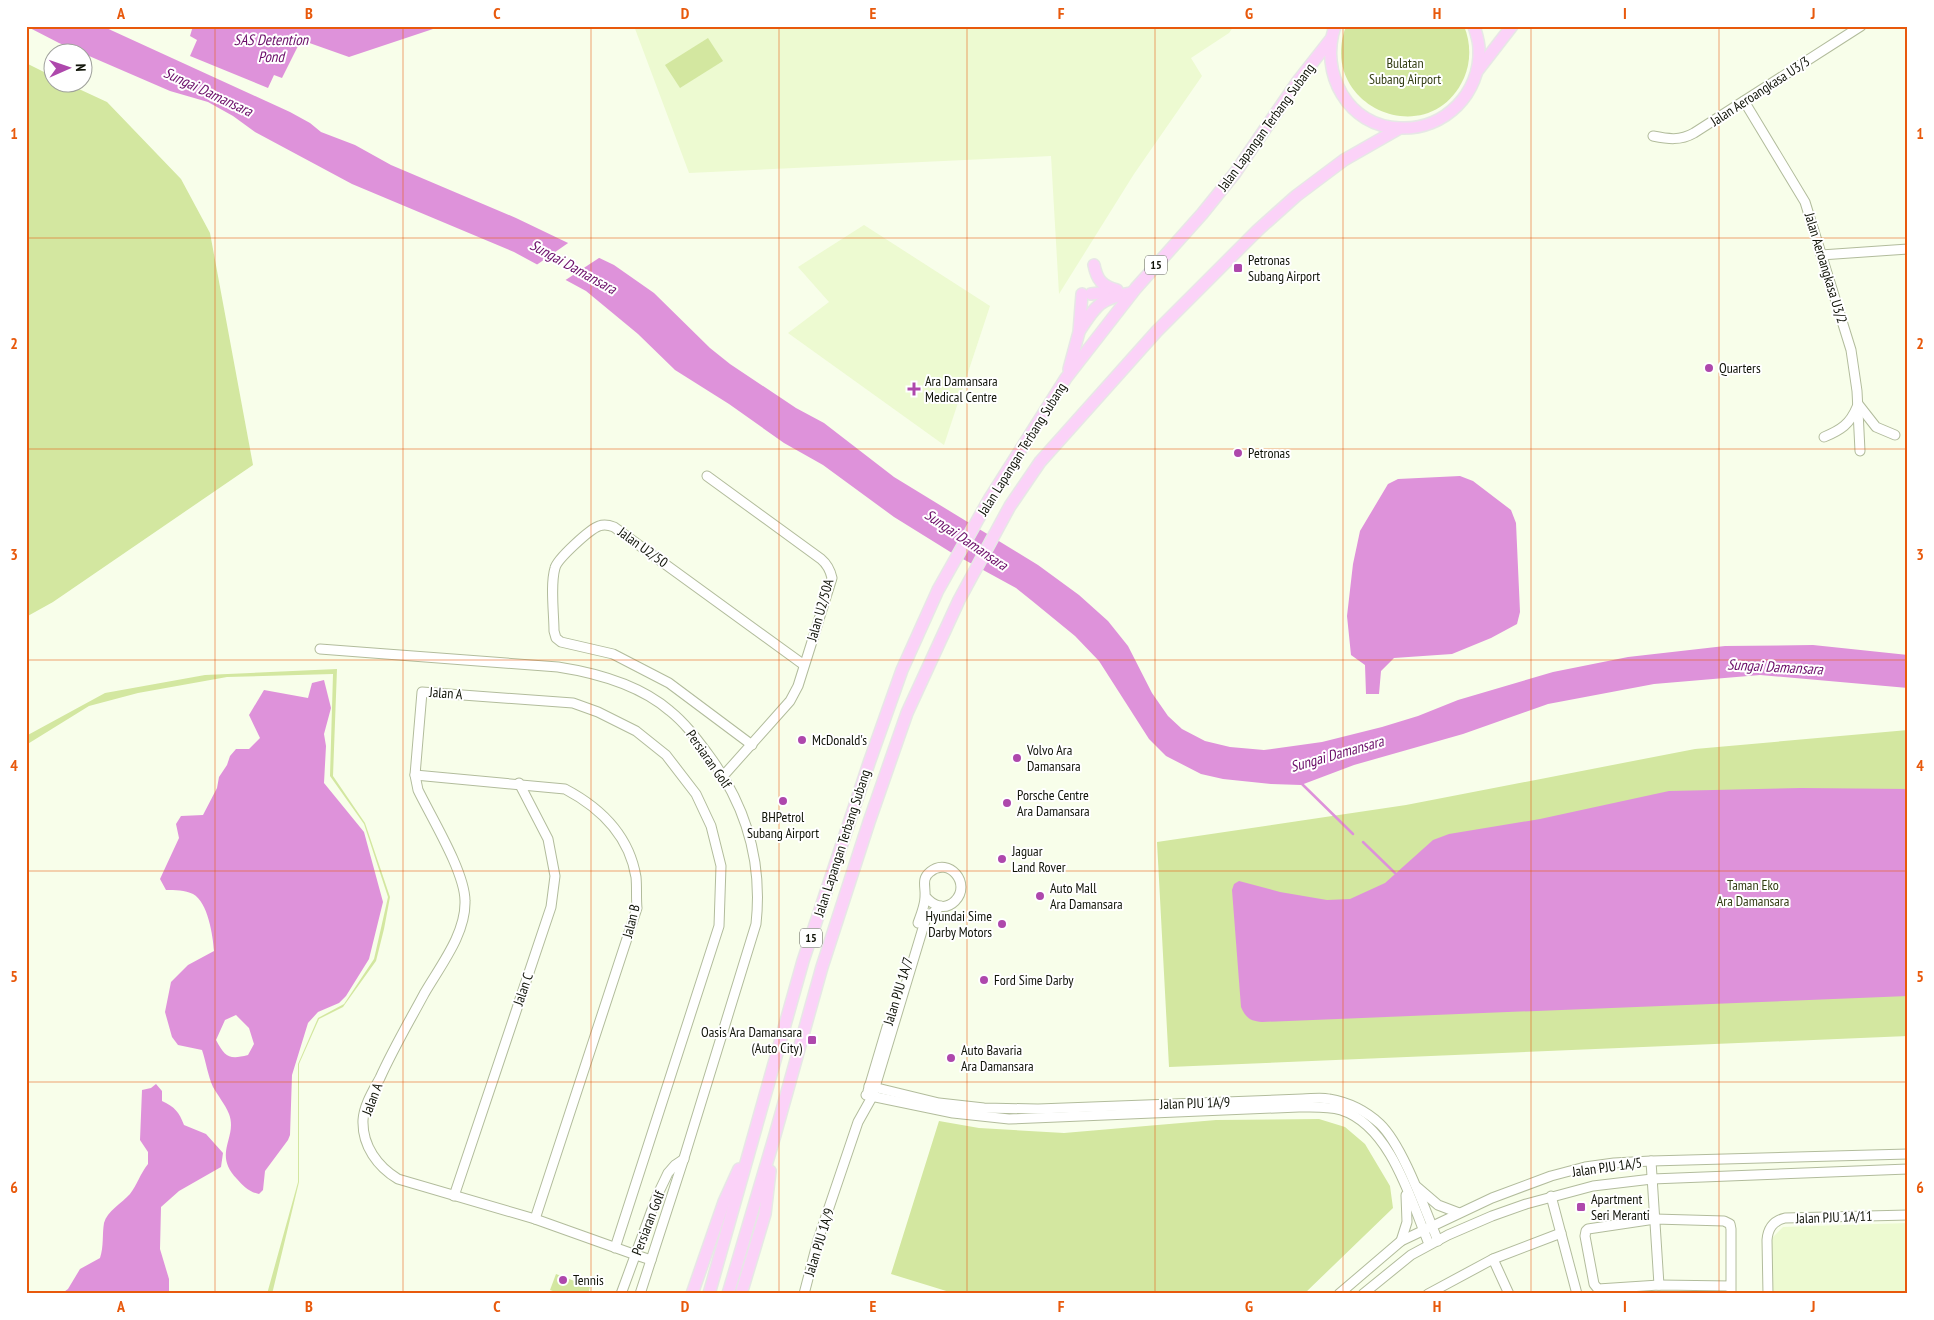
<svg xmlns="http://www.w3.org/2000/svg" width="1934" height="1320" font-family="'PT Sans Narrow',sans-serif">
<rect width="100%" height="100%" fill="#f8feea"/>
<g fill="#edfad1">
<path d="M634 26H1234L1229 33 1191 58 1202 76 1134 174 1059 294 1051 156 689 173Z"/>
<path d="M864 225 990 306 944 445 788 333 829 302 798 267Z"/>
<path d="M1908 1223V1294H1773L1771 1239 1783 1227Z"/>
</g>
<g fill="#d3e7a0">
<path d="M1346 26H1464C1471 43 1471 62 1464 78 1430 154 1316 107 1346 26Z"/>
<path d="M708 38 723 61 680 88 665 65Z"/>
<path d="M26 63 52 76V82L66 83 107 102 181 179 210 233 253 465 53 602 26 617Z"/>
<path d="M337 669 333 776 365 823 390 897 384 929 376 961 343 1007 319 1019 299 1064V1182L273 1290 272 1294H267L298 1182V1064L318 1018 344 1004 374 959 388 897 364 824 330 776 333 674 227 677 138 693 89 706 26 745V736L105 693 205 675Z"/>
<path d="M1908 730V1036L1169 1067 1157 842 1406 805 1695 749Z"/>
<path d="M1319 1119 1345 1127 1365 1144 1390 1186 1393 1208 1304 1294H956L891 1274 939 1121 979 1128 1064 1133 1216 1120Z"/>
<path d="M556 1274 590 1287 588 1294H561L550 1290Z"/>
</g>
<g fill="#de92da" fill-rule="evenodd">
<path d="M26 26H102L290 112 310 123 321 132 355 145 391 165 516 218 614 265 654 293 710 348 730 364 796 408 824 423 894 477 1038 565 1079 595 1108 621 1128 646 1152 693 1168 716 1182 729 1205 741 1230 747 1264 750 1322 742 1382 727 1418 716 1458 700 1553 672 1628 657 1725 646 1813 645 1908 655V688L1760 675 1654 684 1548 704 1463 734 1354 765 1301 785 1271 784 1223 779 1201 774 1166 756 1149 739 1099 661 1075 636 1031 600 1016 588 952 553 894 517 823 465 784 443 729 404 675 370 638 334 586 291 514 252 352 184 255 132 233 116 208 102 170 91 59 43Z"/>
<path d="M193 26H442L349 57 301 40 282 78 274 75 268 88 190 56 197 40 190 36Z"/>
<path d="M1460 476 1473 481 1511 510 1516 523 1520 612 1517 624 1491 638 1452 654 1394 658 1381 671 1379 694H1366L1365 665 1351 655 1347 616 1353 564 1360 531 1388 484 1398 479Z"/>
<path d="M324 680 331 708 324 734 326 746 324 783 364 832 383 902 369 959 346 996 339 1003 318 1012 308 1023 292 1075 290 1135 288 1140 265 1171 263 1190 259 1194C249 1192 243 1186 237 1179 212 1153 238 1138 229 1114 225 1104 218 1096 213 1087 208 1076 206 1062 202 1050L178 1045 172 1037 165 1012 171 982 188 965 214 951C213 936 208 902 193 894 185 890 175 890 166 890L160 879 179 838 176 824 181 816 203 815 217 788 219 777 227 765 230 756 236 749H249L260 738 249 715 264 690 308 698 312 683ZM236 1015 249 1028 254 1044 248 1055C229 1060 225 1057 216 1040L225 1020Z"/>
<path d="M1801 788 1908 789V996L1262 1022C1250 1021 1246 1018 1241 1007L1232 890 1234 884 1239 881 1280 892 1327 900 1350 899 1385 883 1433 840 1449 834 1540 819 1669 791Z"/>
<path d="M156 1084 162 1091V1101C175 1107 179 1112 184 1125L206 1134 223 1153 221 1167 179 1191 161 1207 160 1249 169 1279V1294H61L68 1289 80 1269 100 1258C104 1246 102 1235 104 1223 107 1211 122 1203 130 1194 137 1185 140 1174 148 1164V1152L140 1140 142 1090 151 1088Z"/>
</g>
<path fill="#f8feea" d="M571 241 602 256 564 281 535 266Z"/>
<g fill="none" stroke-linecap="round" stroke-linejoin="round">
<g stroke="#de92da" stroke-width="2.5">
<path d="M1301 783 1353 834"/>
<path d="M1363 842 1395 873"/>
</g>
<defs>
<g id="minor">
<path d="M1744 101 1805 202 1851 350 1857 391 1860 451"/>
<path d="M1653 136C1668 139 1680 141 1694 133L1861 26"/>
<path d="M1821 255 1908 249"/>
<path d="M1858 404 1876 427 1895 435"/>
<path d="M1824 437C1841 430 1850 424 1857 407"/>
<path d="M707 476 821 559C827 564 830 569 832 578L798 686 790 701 724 775"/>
<path d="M320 649 558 667C597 673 640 685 670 711 685 723 696 738 708 754 746 805 763 860 756 924L684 1158 640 1294"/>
<path d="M752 745 669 683 613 654 561 642 556 638 554 631C554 613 550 585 555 568 557 559 590 529 599 526 604 524 609 525 614 527L804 665"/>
<path d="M415 775 565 789C601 808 629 835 636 877 637 887 636 898 637 908L535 1219"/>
<path d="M918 923C921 915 925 905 925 897 926 887 921 879 930 872 949 856 972 884 955 901 945 911 933 906 925 896"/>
<path d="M869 1086 939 1103 984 1108 1038 1109 1302 1099C1311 1099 1320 1097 1329 1099 1347 1102 1366 1111 1380 1124 1403 1146 1425 1210 1438 1241"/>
<path d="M868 1091 887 1027"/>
<path d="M866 1095 953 1113 1009 1119 1299 1107C1313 1107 1328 1106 1341 1110 1391 1126 1411 1201 1429 1244"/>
<path d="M1651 1161 1659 1285"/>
<path d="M1417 1187 1438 1205 1459 1213"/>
<path d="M454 1196 551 907 555 876 548 839 519 783"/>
<path d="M1551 1196 1577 1294"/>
<path d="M1401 1241 1407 1222 1406 1195"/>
<path d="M615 1248 719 926 721 866 711 826 696 794 666 755 636 731 598 712 573 703 422 692 415 775 418 790C431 817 465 872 465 901 466 934 440 966 424 994 409 1022 393 1049 380 1078 373 1091 364 1105 363 1120 362 1146 378 1167 398 1179L535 1219 636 1255 651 1260"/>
<path d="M1493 1259 1509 1294"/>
<path d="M621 1294 657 1196 668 1173 675 1165 684 1159"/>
<path d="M804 1294 818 1240 858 1122 872 1097 926 918 941 906"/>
<path d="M1339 1294 1401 1241 1492 1198 1551 1176 1585 1167 1614 1163 1651 1161 1908 1154"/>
<path d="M1363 1294 1411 1255 1448 1235 1492 1216 1526 1204 1593 1186 1652 1179 1908 1169"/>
<path d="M1428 1294 1493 1259 1561 1233"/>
<path d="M1731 1294V1229L1730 1224 1724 1221 1655 1219 1588 1229 1586 1231 1585 1236 1594 1284 1598 1289 1659 1285 1731 1286"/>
<path d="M1768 1294 1767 1240C1768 1228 1773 1221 1785 1218L1908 1215"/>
</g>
<g id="major">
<path d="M1335 26C1319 73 1348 127 1400 128 1445 130 1481 93 1479 49 1479 41 1476 33 1474 26"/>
<path d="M1478 70 1512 26"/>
<path d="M1094 265C1097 280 1102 286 1117 290"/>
<path d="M1091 294 1116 291"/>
<path d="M1080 330C1096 305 1101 298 1131 293"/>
<path d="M1069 369 1079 332 1082 294"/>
<path d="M692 1294 724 1202 739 1169"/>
<path d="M709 1294 803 961 869 763 902 670 938 590 990 498 1066 378 1136 288 1202 214 1235 173 1298 81 1331 39"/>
<path d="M728 1294 775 1135 822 967 869 822 907 713 959 600 1010 506 1040 462 1157 331 1258 230 1296 196 1344 160 1400 128"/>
<path d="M741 1294 765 1214 770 1171"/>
</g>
</defs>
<use href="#minor" stroke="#b2bc9c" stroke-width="11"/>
<use href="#major" stroke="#e7e7e6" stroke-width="14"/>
<use href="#minor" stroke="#fff" stroke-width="9"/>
<use href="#major" stroke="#fbd2f8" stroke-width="11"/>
</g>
<path fill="none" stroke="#e8590c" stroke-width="1" stroke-opacity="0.55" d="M215 26V1294M403 26V1294M591 26V1294M779 26V1294M967 26V1294M1155 26V1294M1343 26V1294M1531 26V1294M1719 26V1294M26 238H1908M26 449H1908M26 660H1908M26 871H1908M26 1082H1908"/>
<g fill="#ae48ac" stroke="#fff" stroke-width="2">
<rect x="1233" y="263" width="10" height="10" rx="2.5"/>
<circle cx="1709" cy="368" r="5"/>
<path d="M911.5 381.5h5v5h5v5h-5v5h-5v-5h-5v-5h5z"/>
<circle cx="1238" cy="453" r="5"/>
<circle cx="802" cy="740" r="5"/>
<circle cx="1017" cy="758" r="5"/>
<circle cx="783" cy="801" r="5"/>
<circle cx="1007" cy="803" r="5"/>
<circle cx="1002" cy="859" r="5"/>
<circle cx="1040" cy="896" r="5"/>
<circle cx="1002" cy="924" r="5"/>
<circle cx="984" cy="980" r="5"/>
<rect x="807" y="1035" width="10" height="10" rx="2.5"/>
<circle cx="951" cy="1058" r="5"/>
<rect x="1576" y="1202" width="10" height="10" rx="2.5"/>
<circle cx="563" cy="1280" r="5"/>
</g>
<g text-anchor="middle" stroke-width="4" stroke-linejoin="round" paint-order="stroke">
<g fill="#fff" stroke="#585a52" stroke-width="1">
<rect x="1145" y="255.5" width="22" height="19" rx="4"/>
<rect x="800" y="928.5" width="22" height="19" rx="4"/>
</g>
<g font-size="12" font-weight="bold" fill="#101308">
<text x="1156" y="269">15</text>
<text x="811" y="942">15</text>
</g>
<g font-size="14" fill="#333d13" stroke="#fff">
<text x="1405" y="68">Bulatan<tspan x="1405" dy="16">Subang Airport</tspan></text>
<text x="1753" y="890">Taman Eko<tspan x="1753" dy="16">Ara Damansara</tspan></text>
</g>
<g font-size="14" fill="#101308" stroke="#fff">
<text transform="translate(1760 91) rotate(-33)" y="5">Jalan Aeroangkasa U3/3</text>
<text transform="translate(1266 127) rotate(-54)" y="5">Jalan Lapangan Terbang Subang</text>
<text transform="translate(1826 268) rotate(73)" y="5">Jalan Aeroangkasa U3/2</text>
<text transform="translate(1022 449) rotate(-58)" y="5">Jalan Lapangan Terbang Subang</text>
<text transform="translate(643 547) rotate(36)" y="5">Jalan U2/50</text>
<text transform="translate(820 610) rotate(-74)" y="5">Jalan U2/50A</text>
<text transform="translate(446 693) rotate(4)" y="5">Jalan A</text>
<text transform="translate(709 759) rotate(55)" y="5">Persiaran Golf</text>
<text transform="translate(842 843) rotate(-72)" y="5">Jalan Lapangan Terbang Subang</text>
<text transform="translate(631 921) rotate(-76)" y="5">Jalan B</text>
<text transform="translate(523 989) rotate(-71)" y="5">Jalan C</text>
<text transform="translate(898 991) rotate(-73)" y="5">Jalan PJU 1A/7</text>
<text transform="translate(372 1099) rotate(-69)" y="5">Jalan A</text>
<text transform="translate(1195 1103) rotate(-2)" y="5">Jalan PJU 1A/9</text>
<text transform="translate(1607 1167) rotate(-8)" y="5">Jalan PJU 1A/5</text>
<text transform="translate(1834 1217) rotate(-2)" y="5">Jalan PJU 1A/11</text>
<text transform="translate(648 1223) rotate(-69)" y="5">Persiaran Golf</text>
<text transform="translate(819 1242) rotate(-73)" y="5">Jalan PJU 1A/9</text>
</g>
<g font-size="14" fill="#101308" stroke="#fff" text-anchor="start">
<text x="1248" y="265">Petronas<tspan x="1248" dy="16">Subang Airport</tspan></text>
<text x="1719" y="373">Quarters</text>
<text x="925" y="386">Ara Damansara<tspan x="925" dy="16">Medical Centre</tspan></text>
<text x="1248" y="458">Petronas</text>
<text x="812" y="745">McDonald's</text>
<text x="1027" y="755">Volvo Ara<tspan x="1027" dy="16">Damansara</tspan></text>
<text x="1017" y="800">Porsche Centre<tspan x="1017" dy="16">Ara Damansara</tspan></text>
<text x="783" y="822" text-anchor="middle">BHPetrol<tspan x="783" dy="16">Subang Airport</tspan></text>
<text x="1012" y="856">Jaguar<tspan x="1012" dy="16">Land Rover</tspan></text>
<text x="1050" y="893">Auto Mall<tspan x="1050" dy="16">Ara Damansara</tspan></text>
<text x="992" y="921" text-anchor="end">Hyundai Sime<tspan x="992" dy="16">Darby Motors</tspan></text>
<text x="994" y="985">Ford Sime Darby</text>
<text x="802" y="1037" text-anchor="end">Oasis Ara Damansara<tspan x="802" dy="16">(Auto City)</tspan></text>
<text x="961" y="1055">Auto Bavaria<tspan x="961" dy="16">Ara Damansara</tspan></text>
<text x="1591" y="1204">Apartment<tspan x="1591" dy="16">Seri Meranti</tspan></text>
<text x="573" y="1285">Tennis</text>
</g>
<g font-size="15" font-style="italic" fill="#6b0e69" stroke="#fff">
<text x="271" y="45">SAS Detention<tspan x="271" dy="17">Pond</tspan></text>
<text transform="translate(208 92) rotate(25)" y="5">Sungai Damansara</text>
<text transform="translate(573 267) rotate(29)" y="5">Sungai Damansara</text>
<text transform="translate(966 540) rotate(34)" y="5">Sungai Damansara</text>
<text transform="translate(1775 667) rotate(3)" y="5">Sungai Damansara</text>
<text transform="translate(1337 754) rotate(-16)" y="5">Sungai Damansara</text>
</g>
</g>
<rect width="1934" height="1320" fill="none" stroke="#ffffff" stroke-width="55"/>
<g transform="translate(68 68) rotate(88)"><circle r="24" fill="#ffffff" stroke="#9fa19c"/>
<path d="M0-4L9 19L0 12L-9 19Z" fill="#ae48ac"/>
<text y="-8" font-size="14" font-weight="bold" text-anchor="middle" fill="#101308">N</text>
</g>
<rect x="28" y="28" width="1878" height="1264" fill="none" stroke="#e8590c" stroke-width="2"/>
<g font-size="16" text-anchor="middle" font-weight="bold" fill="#e8590c">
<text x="121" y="19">A</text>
<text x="309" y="19">B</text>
<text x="497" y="19">C</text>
<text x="685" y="19">D</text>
<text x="873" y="19">E</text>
<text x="1061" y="19">F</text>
<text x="1249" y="19">G</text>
<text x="1437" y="19">H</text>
<text x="1625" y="19">I</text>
<text x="1813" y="19">J</text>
<text x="14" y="139">1</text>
<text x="1920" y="139">1</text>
<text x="14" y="349">2</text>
<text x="1920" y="349">2</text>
<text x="14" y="560">3</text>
<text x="1920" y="560">3</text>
<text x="14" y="771">4</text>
<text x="1920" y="771">4</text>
<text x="14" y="982">5</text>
<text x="1920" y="982">5</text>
<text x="14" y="1193">6</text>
<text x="1920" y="1193">6</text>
<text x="121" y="1312">A</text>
<text x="309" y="1312">B</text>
<text x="497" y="1312">C</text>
<text x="685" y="1312">D</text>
<text x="873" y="1312">E</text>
<text x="1061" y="1312">F</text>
<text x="1249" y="1312">G</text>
<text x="1437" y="1312">H</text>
<text x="1625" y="1312">I</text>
<text x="1813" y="1312">J</text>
</g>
</svg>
